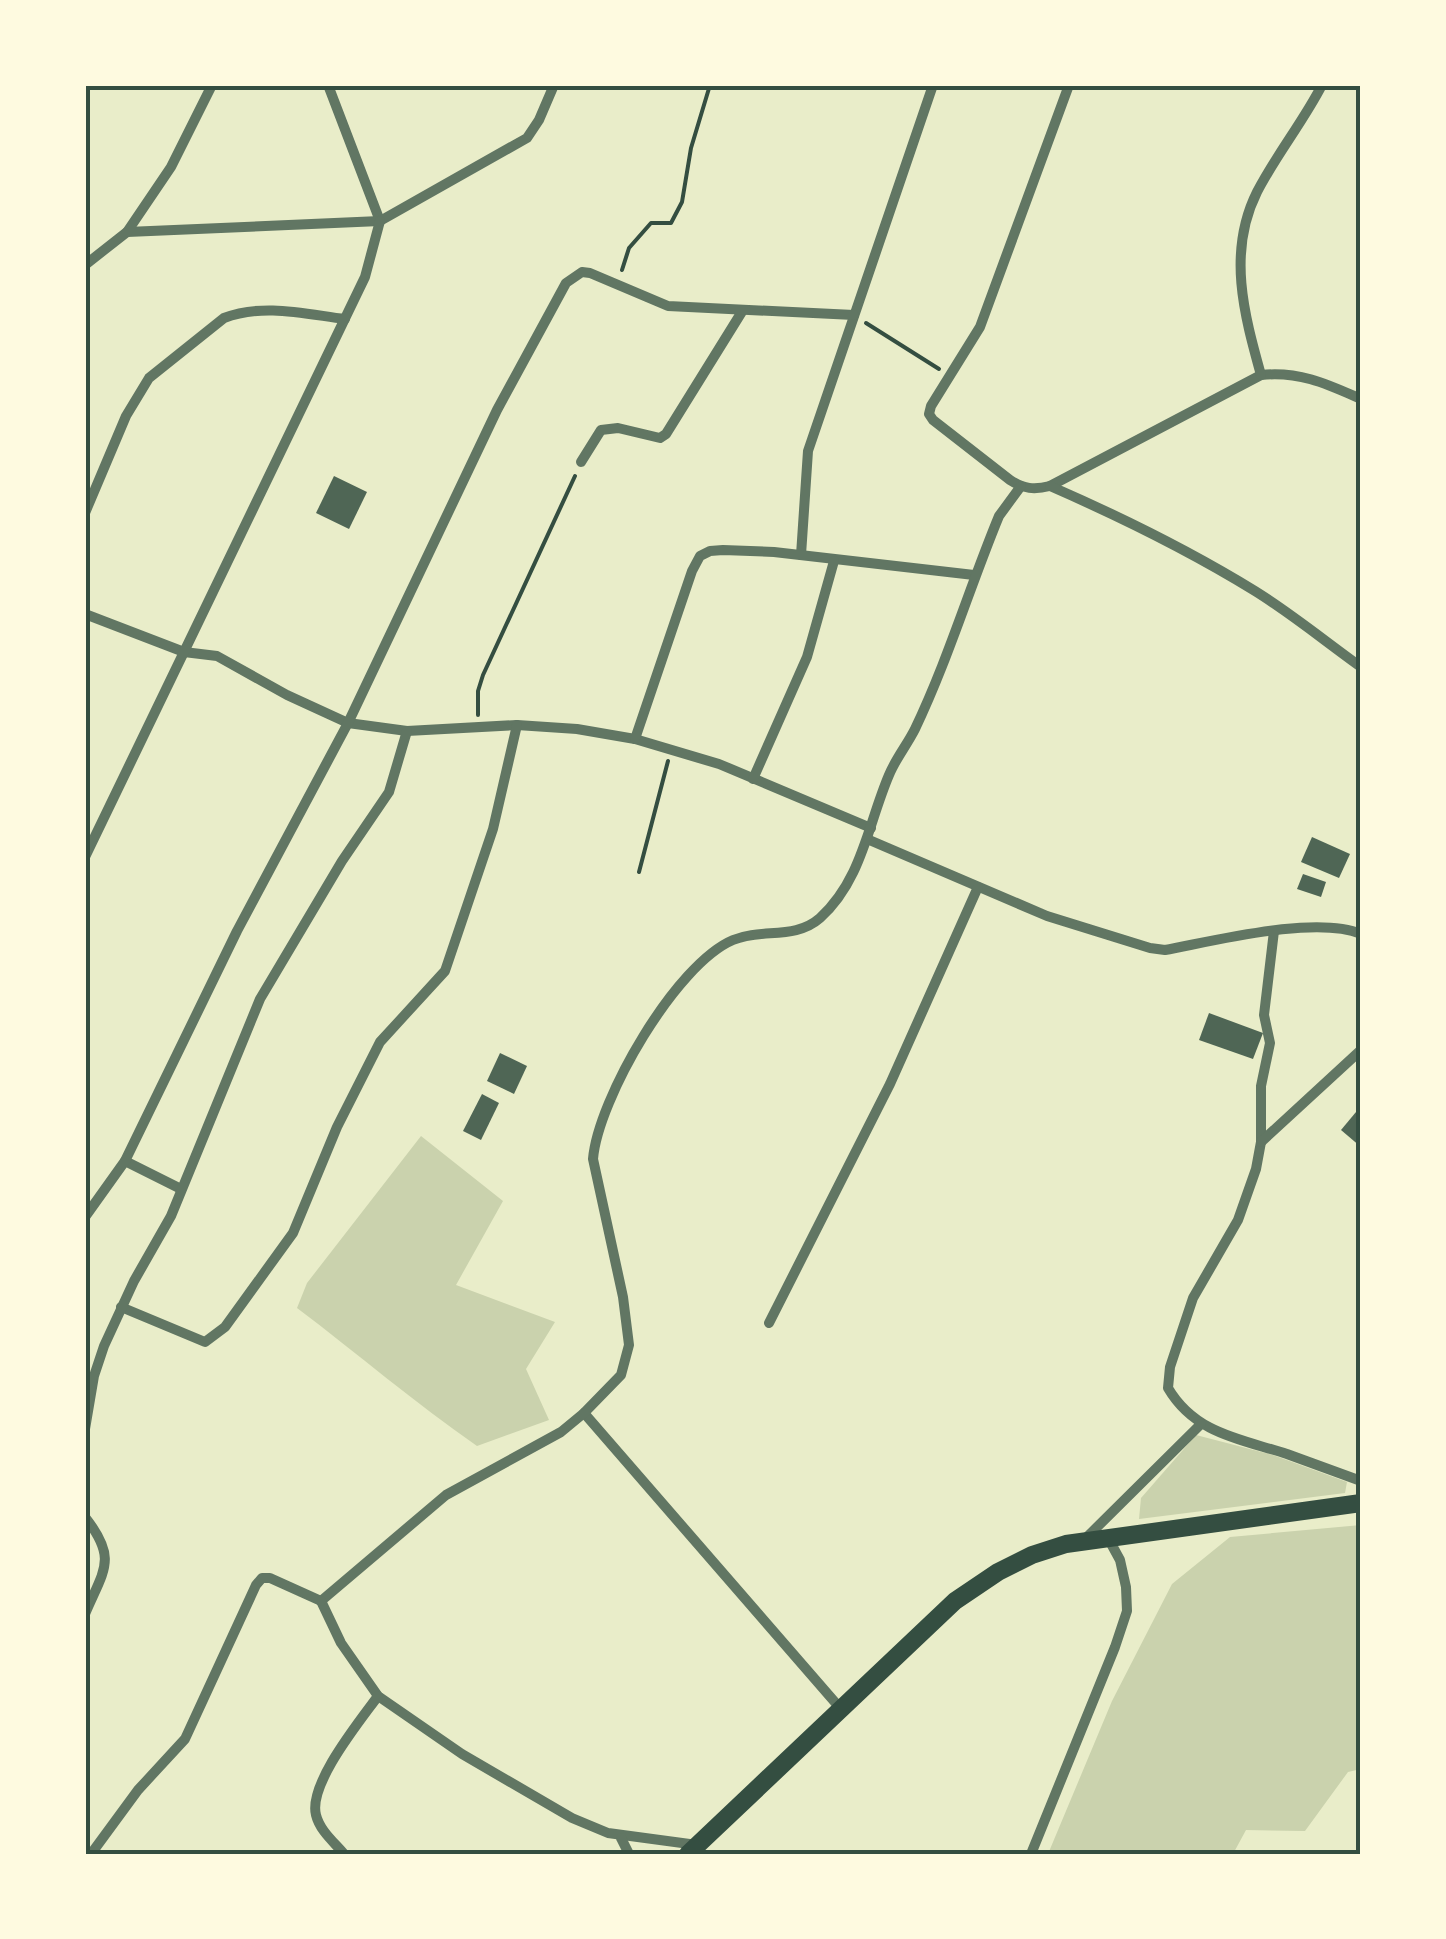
<svg xmlns="http://www.w3.org/2000/svg" width="1446" height="1939" font-family="Lora,serif">
<rect width="100%" height="100%" fill="#e9edc9"/>
<g fill="#cad2ad">
<path d="M421 1136 503 1201 456 1285 555 1322 526 1369 549 1420 477 1446C415 1403 358 1354 297 1308L307 1283Z"/>
<path d="M1196 1435 1273 1455 1347 1482 1345 1493 1139 1519 1141 1498Z"/>
<path d="M1361 1525V1769L1348 1772 1305 1831 1246 1830 1233 1854H1048L1112 1701 1172 1584 1230 1537Z"/>
</g>
<g fill="#4f6655">
<path d="M334 476 367 492 349 529 316 513Z"/>
<path d="M1312 837 1350 854 1339 878 1301 862Z"/>
<path d="M1303 874 1326 882 1321 897 1297 889Z"/>
<path d="M1209 1013 1263 1033 1253 1059 1199 1040Z"/>
<path d="M500 1053 527 1066 514 1094 487 1081Z"/>
<path d="M482 1094 499 1103 481 1140 463 1131Z"/>
<path d="M1361 1106V1147L1341 1130Z"/>
</g>
<g fill="none" stroke-linecap="round" stroke-linejoin="round">
<g stroke="#344e41" stroke-width="4">
<path d="M622 270 629 248 651 223H671L682 202 691 148 710 85"/>
<path d="M866 323 939 369"/>
<path d="M478 715V691L483 675 575 476"/>
<path d="M639 872 668 761"/>
</g>
<g stroke="#617663" stroke-width="10">
<path d="M328 85 380 221"/>
<path d="M1069 85 980 327 931 406 929 414 933 420 1010 480C1024 489 1034 490 1050 486L1261 375C1300 371 1327 384 1361 399"/>
<path d="M127 232 380 221 527 138 539 120 554 85"/>
<path d="M85 265 127 232 171 167 212 85"/>
<path d="M1261 375C1244 314 1227 252 1257 192 1276 155 1303 122 1322 85"/>
<path d="M581 462 601 430 618 428 660 438 666 434 743 310"/>
<path d="M1050 486C1121 517 1190 551 1255 591 1292 614 1326 642 1361 667"/>
<path d="M85 513 126 416 149 378 224 318C263 303 305 314 345 319"/>
<path d="M801 555 808 451 933 85"/>
<path d="M85 614 184 652 217 656 287 695 348 723 407 731 517 725 577 729 635 739 719 764 871 828"/>
<path d="M635 739 692 571 700 556 710 551 723 550 774 552 974 575"/>
<path d="M753 779 807 657 834 561"/>
<path d="M867 839 1047 916 1150 948 1165 950C1214 941 1316 915 1361 934"/>
<path d="M85 857 365 277 380 221"/>
<path d="M1274 931 1264 1015 1270 1043 1261 1086V1142L1256 1169 1238 1220 1193 1298 1170 1367 1168 1388C1195 1434 1241 1439 1287 1454 1312 1463 1337 1472 1361 1481"/>
<path d="M1261 1142 1361 1050"/>
<path d="M125 1161 181 1189"/>
<path d="M85 1217 125 1161 237 931 348 723 497 410 566 283 582 272 590 273 668 306 854 315"/>
<path d="M121 1307 205 1342 225 1327 293 1233 337 1127 380 1042 445 971 493 829 517 725"/>
<path d="M769 1323 890 1084 978 887"/>
<path d="M584 1413 840 1708"/>
<path d="M85 1429 94 1376 104 1346 134 1281 171 1216 260 999 342 861 389 792 407 731"/>
<path d="M85 1517C118 1559 104 1569 85 1614"/>
<path d="M1085 1539 1201 1424"/>
<path d="M321 1601 446 1495 561 1432 584 1413 621 1375 629 1345 623 1297 593 1159C598 1099 676 964 733 940 762 928 795 940 820 918 862 880 868 824 889 775 896 758 907 745 915 729 948 660 970 586 999 516L1021 486"/>
<path d="M321 1601 341 1643 378 1696 462 1754 572 1818 608 1833 697 1845"/>
<path d="M621 1838 629 1854"/>
<path d="M91 1854 138 1790 185 1739 256 1585 262 1578H270L321 1601"/>
<path d="M344 1854C334 1842 320 1831 316 1815 308 1784 360 1721 378 1696"/>
<path d="M1031 1854 1115 1647 1127 1611 1126 1587 1120 1560 1108 1538"/>
</g>
<path stroke="#344e41" stroke-width="18" d="M688 1854 955 1601 998 1572 1032 1555 1066 1544 1361 1503"/>
</g>
<rect width="1446" height="1939" fill="none" stroke="#fefae0" stroke-width="175"/>
<rect x="88" y="88" width="1270" height="1764" fill="none" stroke="#344e41" stroke-width="4"/>
</svg>
